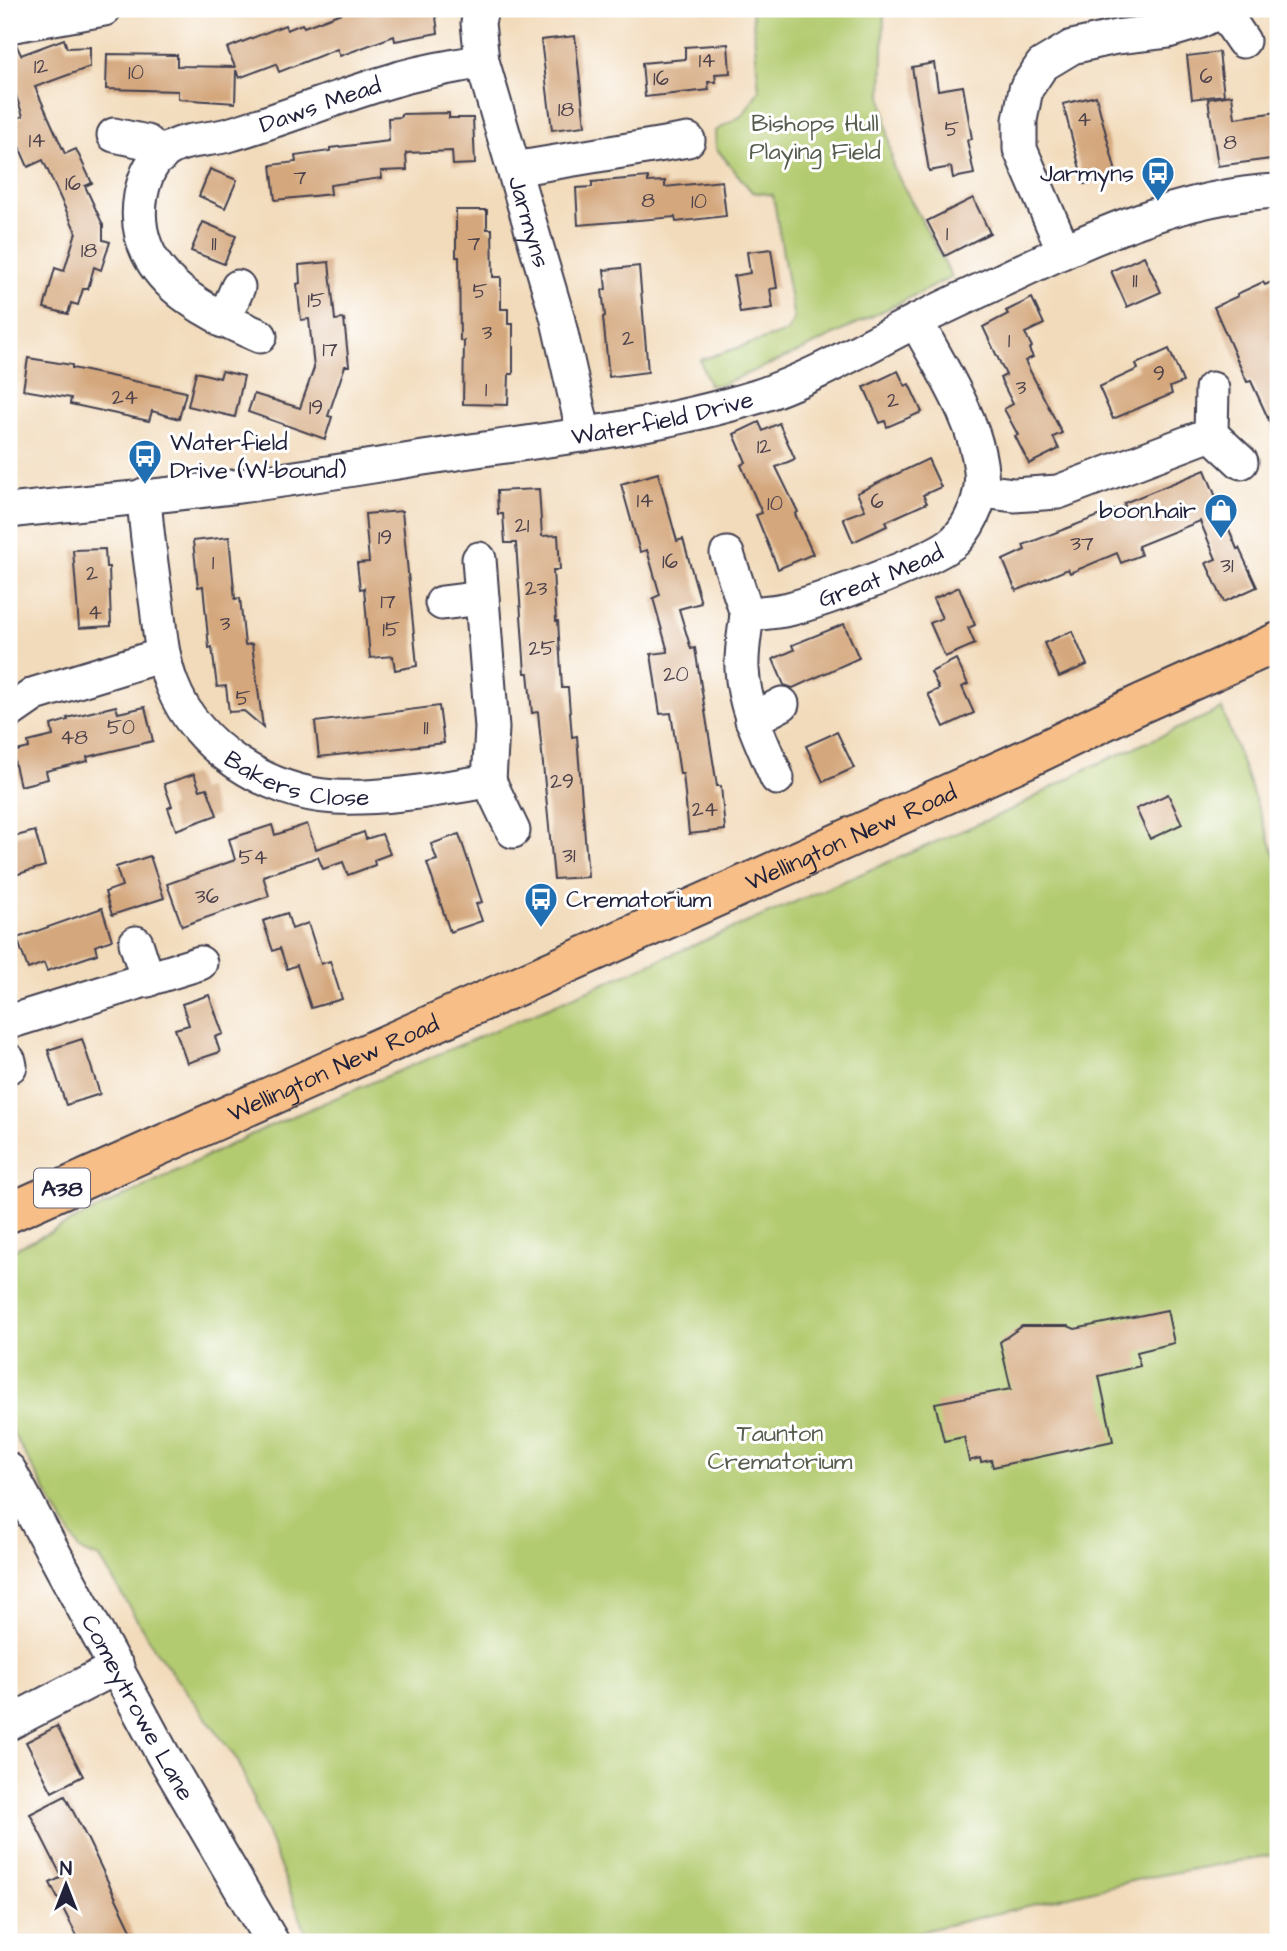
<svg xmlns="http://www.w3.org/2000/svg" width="1287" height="1951" font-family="'Architects Daughter',sans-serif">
<rect width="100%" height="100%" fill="#fff"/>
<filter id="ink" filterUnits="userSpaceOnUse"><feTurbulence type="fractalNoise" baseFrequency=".0143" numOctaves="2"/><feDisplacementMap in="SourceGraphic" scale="14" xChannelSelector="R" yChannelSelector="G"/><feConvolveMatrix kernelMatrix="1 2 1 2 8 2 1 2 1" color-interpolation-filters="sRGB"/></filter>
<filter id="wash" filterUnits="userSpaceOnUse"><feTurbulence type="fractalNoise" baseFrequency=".00686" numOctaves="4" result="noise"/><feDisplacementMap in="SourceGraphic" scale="28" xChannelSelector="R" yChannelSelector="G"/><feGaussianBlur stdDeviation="1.57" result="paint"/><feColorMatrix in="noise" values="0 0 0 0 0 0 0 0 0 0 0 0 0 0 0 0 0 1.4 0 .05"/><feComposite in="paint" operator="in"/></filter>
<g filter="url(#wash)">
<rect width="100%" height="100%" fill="#f2dbbb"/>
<g fill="#b3cb70" stroke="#6a7656" stroke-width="2">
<path d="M752 9H884L882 96 893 167 952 277 801 351 720 385H709L700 360 787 332 794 319 773 195 752 192 716 148 715 131 743 115 759 90Z"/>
<path d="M1222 709 1278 863V1854L1144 1878 877 1942H310L238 1761 154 1648 100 1558 79 1550 9 1426V1252L263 1129 1013 809 1086 769Z"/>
</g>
<g id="blocks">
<g fill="#d4a77d">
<path d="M352 9H435L438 33 395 41 394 36 340 56 337 49 279 72 276 64 239 78 236 70 235 103 178 99V91L106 89 107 54 177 55V66L235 67 227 48 285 25 287 30 302 24 304 27Z"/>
<path d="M575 36 585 126 552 130 541 40Z"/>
<path d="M64 39 67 48 90 47V67L35 87 65 154 76 149 92 183 85 186 103 225V240L110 242 101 270 94 267 88 289H83L78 305 71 303 68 314 44 308 55 268 64 271 76 232 43 160 28 167 9 124V122L23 116 9 76V45L16 44 21 55Z"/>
<path d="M728 44 730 73 715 74 716 82H708L709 90 645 97 642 63 685 59V47Z"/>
<path d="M1219 52 1224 95 1192 99 1187 56Z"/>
<path d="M934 63 938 90 963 86 972 139 967 140 974 174 953 178 951 167 929 171 912 67Z"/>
<path d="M1232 95 1235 118 1278 112V158L1218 166 1208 99Z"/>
<path d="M1096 96 1117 176 1084 184 1063 104Z"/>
<path d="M449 113V118H473L475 164 453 165 452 151 406 153 407 170 381 171 382 178 330 185 331 194 275 200 271 165 296 162 295 156 330 151V148L389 141 388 118 401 117V114Z"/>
<path d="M210 169 237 180 225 208 199 196Z"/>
<path d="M648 177V182L665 181V187L722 181 726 216 676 222 675 217 578 225 576 188 592 187V182Z"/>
<path d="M973 198 990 233 945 256 927 221Z"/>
<path d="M456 210H487V229H492L493 277H501V309H508V324H513V374H509L508 405 463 404 464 341H460L459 257H456Z"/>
<path d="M203 222 236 236 224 264 191 251Z"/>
<path d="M771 249 777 288 770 289 773 308 740 313 734 276 750 273 747 252Z"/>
<path d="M1144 256 1161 292 1127 307 1111 271Z"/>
<path d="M329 262 335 320 344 319 349 366H345L328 416 332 417 325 439 248 412 254 394 300 408 314 368 309 319 301 320 297 284 300 283 299 265Z"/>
<path d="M639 266 648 372 609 377 603 317 605 316 602 290 606 289 604 270Z"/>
<path d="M1278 279V440L1251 381 1247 382 1214 307 1238 296 1237 294 1263 282 1265 285Z"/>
<path d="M1032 298 1044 324 1025 333 1032 347 1029 349 1033 357 1025 361 1062 433 1053 437 1059 449 1029 464 1015 436 1018 435 1004 409 1013 404 1000 378 1006 375 983 327 1008 314 1006 311Z"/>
<path d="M1169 349 1183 382 1170 387 1172 394 1113 419 1099 387 1138 369 1136 364Z"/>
<path d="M28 358 72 365V368L186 392 179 419 152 411 149 421 70 404 71 398 23 390Z"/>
<path d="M222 371 244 376 235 417 188 406 196 372 220 378Z"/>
<path d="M898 371 905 386 909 384 922 412 887 427 885 421 880 423 864 387Z"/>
<path d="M759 422 763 431 779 423 795 459 776 467 798 512 795 514 813 554 778 569 756 515 762 513 741 465 746 462 734 434Z"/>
<path d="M928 459 941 487 923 495 927 503 885 522 887 526 853 542 843 518 865 510 857 493Z"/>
<path d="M1205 470 1237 549 1239 548 1257 587 1224 602 1206 563 1216 559 1200 521 1138 546 1141 555 1121 563 1117 553 1070 573 1068 569 1016 591 1003 560 1025 550 1023 545 1125 506 1124 503Z"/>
<path d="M658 473 677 541 683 539 701 603 679 609 691 649 695 648 717 786H721L725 830 689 834 683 774H680L671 713 660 714 651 654 668 652 653 598 660 595 647 550 640 552 621 484Z"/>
<path d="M539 489 542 536 558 535 560 570H553L556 621H558L562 688H568L572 737 577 736 588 877 554 879 538 712 532 713 528 673H525L516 543H505L503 514H498L497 491Z"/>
<path d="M402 511 417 666 395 670 393 656 370 658 364 588 360 589 357 563 369 562 365 514Z"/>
<path d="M229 537 235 599 240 598 245 645 252 644 263 727 244 711 229 712 226 686 217 687 212 647 209 648 203 586 198 587 193 541Z"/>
<path d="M105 549 106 567H109L111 626 79 628 73 550Z"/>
<path d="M959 587 975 625 968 628 975 644 945 657 930 623 942 618 933 599Z"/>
<path d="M844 624 859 658 793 688 784 685 773 659 794 650 792 645Z"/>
<path d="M1072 631 1087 665 1059 677 1044 643Z"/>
<path d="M956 659 968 684 962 687 974 713 944 727 928 694 939 689 931 672Z"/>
<path d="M116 706 118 713 145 707 153 741 87 757 88 761 46 771 48 779 20 786 12 752 29 748 28 742 53 736 51 725 68 720 67 718Z"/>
<path d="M439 706 444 743 319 757 315 722Z"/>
<path d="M837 732 854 768 823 782 806 746Z"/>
<path d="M194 774 200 790 207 788 217 815 176 830 168 808 172 806 164 784Z"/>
<path d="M1168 794 1182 824 1150 839 1136 809Z"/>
<path d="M307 824 316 849 364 832 366 839 382 834 390 854 374 860 375 865 348 875 343 862 323 869 318 857 263 876 269 896 182 926 167 884 235 860 229 839 272 825 275 835Z"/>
<path d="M35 831 45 866 15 875 9 852V838Z"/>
<path d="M459 834 482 902 476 904 482 921 450 932 427 863 437 860 431 844Z"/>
<path d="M150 856 164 898 112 915 105 892 122 886 116 867Z"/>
<path d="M102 908 112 940 95 946 97 954 47 971 44 963 28 969 17 938Z"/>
<path d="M287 913 292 929 308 923 321 964 330 961 342 999 311 1008 297 965 287 969 280 948 273 951 263 921Z"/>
<path d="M209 995 223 1034 215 1037 220 1052 187 1063 175 1029 189 1025 182 1004Z"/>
<path d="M82 1039 100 1094 66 1105 48 1050Z"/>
<path d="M1167 1310 1174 1343 1137 1352 1140 1366 1099 1376 1113 1441 993 1467 991 1460 981 1462 980 1458 969 1461 964 1437 944 1441 935 1403 1011 1389 1000 1342 1022 1326H1068L1075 1329Z"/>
<path d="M57 1726 83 1776 52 1792 26 1742Z"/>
<path d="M65 1796 88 1840 137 1942H80L50 1883 62 1877 30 1814Z"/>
</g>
</g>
</g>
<g filter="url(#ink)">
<use href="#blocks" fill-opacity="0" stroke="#413e4e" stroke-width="2"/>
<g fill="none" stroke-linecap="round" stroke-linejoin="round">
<defs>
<g id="minor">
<path id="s1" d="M481 9 478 23 482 61 557 316 584 435"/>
<path d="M9 26 104 9"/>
<path d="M114 135 147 142 161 156"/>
<path d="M514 169 688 140"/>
<path d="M1064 251 1020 149V120L1026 89 1042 65 1072 47 1116 37 1168 31 1198 22 1222 10 1243 41"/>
<path d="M223 321 238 287"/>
<path id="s2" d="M260 336C201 311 127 273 141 195 145 175 152 158 171 148 186 139 210 140 228 135 284 119 338 96 394 80 422 71 453 67 482 61"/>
<path d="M1212 389 1211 434 1241 462"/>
<path d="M982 491 1014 495 1058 492 1211 434"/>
<path id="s3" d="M144 495C146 533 152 570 157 607 160 633 162 660 172 685 196 748 270 794 335 797 387 799 438 789 489 781L492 728 479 559"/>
<path id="s4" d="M9 511C86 502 163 496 240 486 314 476 389 463 463 452 562 438 661 426 756 397 809 380 863 348 912 323 940 309 968 296 996 283 1084 241 1179 195 1278 191"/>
<path id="s5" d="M727 554 747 614C761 613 776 612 789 609 820 601 936 560 956 540 972 523 984 494 981 471 976 419 940 367 916 321"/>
<path d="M442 603 482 598"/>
<path d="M747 614C745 632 741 651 742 669 744 708 762 743 777 778"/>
<path d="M9 712 35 694 146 660 164 657"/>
<path d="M752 720 782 704"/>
<path d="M489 781 513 831"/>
<path d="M136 943 148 980"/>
<path d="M9 1022 200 963"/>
<path d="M9 1061 10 1066"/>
<path id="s6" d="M9 1470 163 1755 272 1942"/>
<path d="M9 1723 117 1667"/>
</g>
<g id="major">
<path id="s7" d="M9 1213 1030 757 1138 705 1278 642"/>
</g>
</defs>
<use href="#minor" stroke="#413e4e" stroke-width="37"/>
<use href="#major" stroke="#413e4e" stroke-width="42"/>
<use href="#minor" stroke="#fff" stroke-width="33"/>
<use href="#major" stroke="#f7be87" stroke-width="38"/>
</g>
</g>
<defs>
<symbol id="bus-pin" viewBox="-11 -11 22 30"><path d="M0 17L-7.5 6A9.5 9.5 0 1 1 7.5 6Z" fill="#1f6fb2" stroke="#fff"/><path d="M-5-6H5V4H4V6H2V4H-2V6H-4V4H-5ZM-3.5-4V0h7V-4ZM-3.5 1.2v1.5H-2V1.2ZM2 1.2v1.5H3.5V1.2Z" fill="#fff"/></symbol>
<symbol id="shop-pin" viewBox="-11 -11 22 30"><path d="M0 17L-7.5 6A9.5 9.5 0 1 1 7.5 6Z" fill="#1f6fb2" stroke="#fff"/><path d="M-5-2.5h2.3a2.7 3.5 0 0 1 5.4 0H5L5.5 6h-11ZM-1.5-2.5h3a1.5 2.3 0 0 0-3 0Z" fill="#fff"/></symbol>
</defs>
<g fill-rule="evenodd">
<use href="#bus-pin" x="1139" y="154" width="38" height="52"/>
<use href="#bus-pin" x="126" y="437" width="38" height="52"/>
<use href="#shop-pin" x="1202" y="491" width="38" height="52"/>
<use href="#bus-pin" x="522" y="880" width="38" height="52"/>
</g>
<g text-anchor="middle" stroke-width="6" stroke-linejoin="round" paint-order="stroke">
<g font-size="21" fill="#4e434c">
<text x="707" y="67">14</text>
<text x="41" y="73">12</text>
<text x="136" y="79">10</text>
<text x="1206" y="83">6</text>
<text x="661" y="85">16</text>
<text x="566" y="116">18</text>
<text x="1084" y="126">4</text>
<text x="952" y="136">5</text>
<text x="37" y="147">14</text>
<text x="1230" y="149">8</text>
<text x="300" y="184">7</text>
<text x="73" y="190">16</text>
<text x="648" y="207">8</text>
<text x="699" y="208">10</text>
<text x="947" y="240">1</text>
<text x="214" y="250">11</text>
<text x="474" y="250">7</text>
<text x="89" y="257">18</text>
<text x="1135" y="287">11</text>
<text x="480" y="298">5</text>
<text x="316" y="307">15</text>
<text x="487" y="339">3</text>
<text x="628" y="345">2</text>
<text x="1009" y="347">1</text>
<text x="330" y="356">17</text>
<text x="1159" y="380">9</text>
<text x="1021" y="394">3</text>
<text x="486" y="396">1</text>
<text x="125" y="404">24</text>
<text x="893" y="407">2</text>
<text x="316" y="414">19</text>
<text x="764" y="453">12</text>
<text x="645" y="507">14</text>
<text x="877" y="508">6</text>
<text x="775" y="510">10</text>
<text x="522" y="532">21</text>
<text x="385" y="544">19</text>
<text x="1082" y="550">37</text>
<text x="670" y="568">16</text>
<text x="213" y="569">1</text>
<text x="1227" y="572">31</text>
<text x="92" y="580">2</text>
<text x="536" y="595">23</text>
<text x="388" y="608">17</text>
<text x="95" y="619">4</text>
<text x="225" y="630">3</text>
<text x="391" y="636">15</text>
<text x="542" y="655">25</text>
<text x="676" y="681">20</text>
<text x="243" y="705">5</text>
<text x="121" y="734">50</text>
<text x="426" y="734">11</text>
<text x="74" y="744">48</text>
<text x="562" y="788">29</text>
<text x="705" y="816">24</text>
<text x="569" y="862">31</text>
<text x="253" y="864">54</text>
<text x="207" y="903">36</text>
</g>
<rect fill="#fff" stroke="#646476" stroke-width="2" x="34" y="1168.5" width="56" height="39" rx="5"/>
<g font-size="23" font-weight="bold" fill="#22223b">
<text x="62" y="1196">A38</text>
</g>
<g font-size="24" fill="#22223b" stroke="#fff">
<text dy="8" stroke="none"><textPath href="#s2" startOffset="415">Daws Mead</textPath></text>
<text dy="8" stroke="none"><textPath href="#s1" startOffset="220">Jarmyns</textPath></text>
<text dy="8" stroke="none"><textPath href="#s4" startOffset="660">Waterfield Drive</textPath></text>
<text dy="8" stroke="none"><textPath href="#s5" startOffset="203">Great Mead</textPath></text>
<text dy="8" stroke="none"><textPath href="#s3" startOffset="359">Bakers Close</textPath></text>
<text dy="8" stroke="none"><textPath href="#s7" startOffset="922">Wellington New Road</textPath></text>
<text dy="8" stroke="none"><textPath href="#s7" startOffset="355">Wellington New Road</textPath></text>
<text dy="8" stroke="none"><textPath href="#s6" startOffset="270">Comeytrowe Lane</textPath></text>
</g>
<g font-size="24" fill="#555d4e" stroke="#fff">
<text x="815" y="131">Bishops Hull<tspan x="815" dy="28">Playing Field</tspan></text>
<text x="780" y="1441">Taunton<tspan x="780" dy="28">Crematorium</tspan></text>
</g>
<g font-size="24" fill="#22223b" stroke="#fff" text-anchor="end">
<text x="1134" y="181">Jarmyns</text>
<text x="170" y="450" text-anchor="start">Waterfield<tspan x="170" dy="28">Drive (W-bound)</tspan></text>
<text x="1196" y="518">boon.hair</text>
<text x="566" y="907" text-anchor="start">Crematorium</text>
</g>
</g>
<rect width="1287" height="1951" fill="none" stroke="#fff" stroke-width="35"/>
<g transform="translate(66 1885)" stroke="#ffffff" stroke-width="5" paint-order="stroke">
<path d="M0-5L12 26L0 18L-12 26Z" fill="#22223b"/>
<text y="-10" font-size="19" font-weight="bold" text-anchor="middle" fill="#22223b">N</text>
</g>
</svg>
